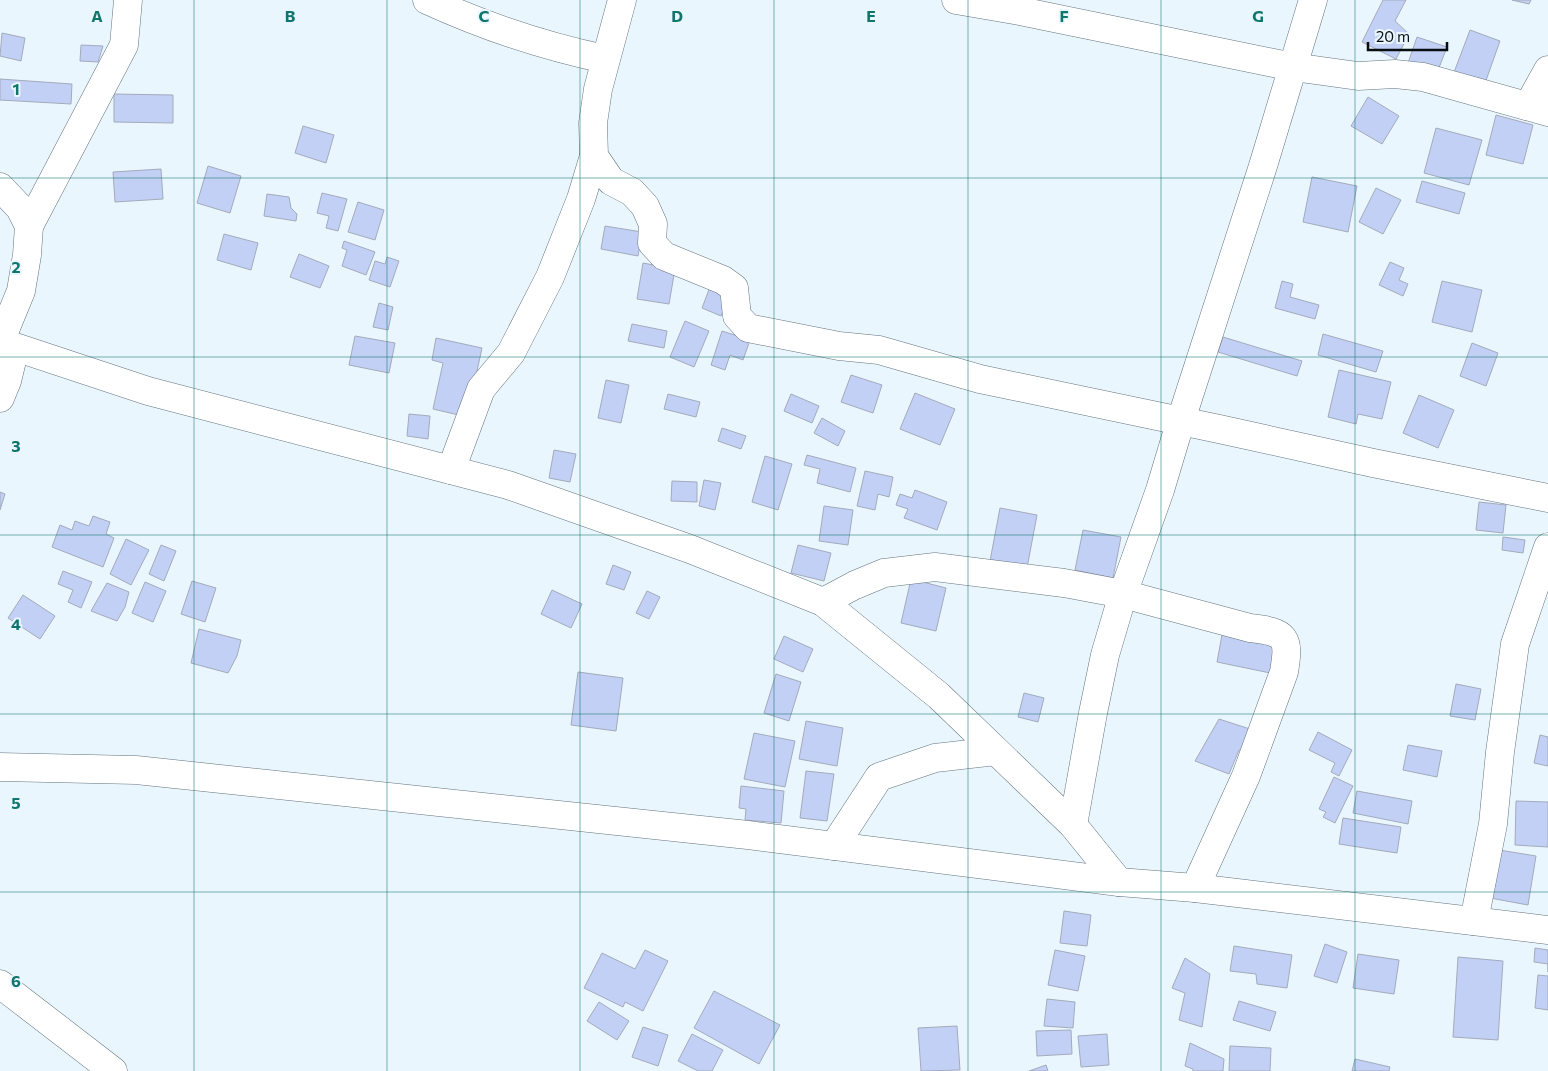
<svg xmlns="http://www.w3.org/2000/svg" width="1548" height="1071" font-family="Commissioner,sans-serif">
<rect width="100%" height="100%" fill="#eaf6fd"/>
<g fill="#c3d0f5" stroke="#a3aabc">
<path d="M1383 0H1406L1395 21 1409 34 1396 59 1362 42Z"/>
<path d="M1512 0H1531L1529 4Z"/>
<path d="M1470 30 1500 41 1484 86 1453 75Z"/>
<path d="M2 33 25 38 21 61 0 56Z"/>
<path d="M1417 37 1447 47 1437 73 1408 63Z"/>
<path d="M81 45 103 46 98 62 80 61Z"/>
<path d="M0 79 72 84 71 104 0 100Z"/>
<path d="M114 94 173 95V123L114 122Z"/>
<path d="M1368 97 1399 116 1382 144 1351 126Z"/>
<path d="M1496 115 1533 125 1523 164 1486 155Z"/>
<path d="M303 126 334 135 326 163 295 153Z"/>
<path d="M1436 128 1482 140 1469 185 1424 173Z"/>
<path d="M208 166 241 176 230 213 197 203Z"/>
<path d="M161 169 163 199 115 202 113 172Z"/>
<path d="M1312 177 1357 186 1348 232 1303 222Z"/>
<path d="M1422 181 1465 193 1459 214 1416 202Z"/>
<path d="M1376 188 1401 200 1383 234 1359 222Z"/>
<path d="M322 193 347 199 338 231 326 228 329 216 317 213Z"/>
<path d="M267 194 289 197 291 208 297 214 296 221 264 216Z"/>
<path d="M358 202 384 210 375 240 348 232Z"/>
<path d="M605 226 642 232 638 256 601 249Z"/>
<path d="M224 234 258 243 251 270 217 260Z"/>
<path d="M344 241 375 252 366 275 342 266 347 250 342 248Z"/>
<path d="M299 254 329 266 320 288 290 277Z"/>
<path d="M387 257 399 261 390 287 369 280 375 261 385 264Z"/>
<path d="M1390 262 1404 268 1399 280 1408 284 1403 296 1379 285Z"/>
<path d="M643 263 675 269 669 304 637 299Z"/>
<path d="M1282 281 1293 284 1290 297 1319 305 1315 319 1275 308Z"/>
<path d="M1442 281 1482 290 1472 332 1432 322Z"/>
<path d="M710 287 729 295 721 316 702 308Z"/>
<path d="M379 303 393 307 388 330 373 327Z"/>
<path d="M685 321 709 331 694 367 670 357Z"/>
<path d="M632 324 667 331 664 348 628 341Z"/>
<path d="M722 331 750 340 743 360 730 355 725 370 711 365Z"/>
<path d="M1323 334 1383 351 1376 372 1318 355Z"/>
<path d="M355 336 395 343 389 373 349 365Z"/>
<path d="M1223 337 1302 361 1297 376 1218 352Z"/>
<path d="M436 338 482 348 467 417 433 409 443 363 432 360Z"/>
<path d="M1472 343 1498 353 1486 386 1460 376Z"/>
<path d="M1339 370 1391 382 1382 419 1358 414 1356 424 1328 417Z"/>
<path d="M851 375 882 385 873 413 841 402Z"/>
<path d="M606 380 629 385 621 423 598 418Z"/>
<path d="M915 393 955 409 940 445 900 429Z"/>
<path d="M668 394 700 402 696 417 664 409Z"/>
<path d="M791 394 819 406 812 423 784 411Z"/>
<path d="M1419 395 1454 410 1438 448 1403 433Z"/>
<path d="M409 414 430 416 428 439 407 436Z"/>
<path d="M822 418 845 431 838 446 814 433Z"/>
<path d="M722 428 746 436 741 449 718 441Z"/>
<path d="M554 450 576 454 570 482 549 478Z"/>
<path d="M807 455 856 468 850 492 817 483 820 469 804 465Z"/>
<path d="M765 456 792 464 778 510 752 502Z"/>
<path d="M865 471 893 477 889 497 878 494 875 510 857 506Z"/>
<path d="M704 480 721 483 715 510 699 506Z"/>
<path d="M672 481 697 482V502L671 501Z"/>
<path d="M915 490 947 502 937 530 904 518 908 509 896 505 900 494 912 498Z"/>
<path d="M0 492 5 494 0 510Z"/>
<path d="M1479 502 1506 505 1503 533 1476 530Z"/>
<path d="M824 506 853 510 848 545 819 541Z"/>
<path d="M1000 508 1037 515 1027 568 990 561Z"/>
<path d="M93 516 110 522 106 534 114 538 103 567 52 547 60 525 72 530 75 521 89 526Z"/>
<path d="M1083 530 1121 537 1113 578 1075 570Z"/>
<path d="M1503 537 1525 540 1523 553 1502 550Z"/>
<path d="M126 539 149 550 131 585 110 574Z"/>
<path d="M161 545 176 551 164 581 149 574Z"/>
<path d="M798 545 831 553 824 581 791 573Z"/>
<path d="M613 565 631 572 624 590 606 584Z"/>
<path d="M63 571 92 582 81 608 68 602 73 590 58 584Z"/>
<path d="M911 579 946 588 936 631 901 623Z"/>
<path d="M192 581 216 588 205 622 181 614Z"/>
<path d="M145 582 166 591 153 622 132 613Z"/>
<path d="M107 583 129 592 125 607 117 621 91 611Z"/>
<path d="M552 590 582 604 571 628 541 614Z"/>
<path d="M647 591 660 597 649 619 636 613Z"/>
<path d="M23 595 55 616 40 639 8 618Z"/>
<path d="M1224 624 1279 644 1275 674 1217 662Z"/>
<path d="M199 629 241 640 237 656 228 673 191 663Z"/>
<path d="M784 636 813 649 803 672 774 659Z"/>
<path d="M578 672 623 678 616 731 571 725Z"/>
<path d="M776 674 801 682 789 721 764 713Z"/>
<path d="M1456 684 1481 689 1475 720 1450 716Z"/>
<path d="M1024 693 1044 698 1038 722 1018 717Z"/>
<path d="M1219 719 1253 730 1247 751 1239 750 1229 774 1195 761Z"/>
<path d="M806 721 843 728 837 766 799 759Z"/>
<path d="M1318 732 1352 750 1339 776 1331 772 1335 763 1309 750Z"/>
<path d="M754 733 795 741 785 787 744 779Z"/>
<path d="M1540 735 1548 737V766L1534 763Z"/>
<path d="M1408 745 1442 751 1437 777 1403 770Z"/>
<path d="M806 771 834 774 827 821 800 818Z"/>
<path d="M1334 777 1353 786 1335 823 1323 817 1326 812 1319 809Z"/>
<path d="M741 786 784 791 781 823 745 820 746 809 739 808Z"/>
<path d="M1357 791 1412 801 1408 824 1353 813Z"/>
<path d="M1516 801 1548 802V847L1515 845Z"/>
<path d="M1343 818 1401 827 1397 853 1339 844Z"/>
<path d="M1499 850 1536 856 1528 905 1490 898Z"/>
<path d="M1064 911 1091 915 1087 946 1060 943Z"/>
<path d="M1325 944 1347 952 1337 983 1314 976Z"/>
<path d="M1234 946 1292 955 1287 988 1257 984 1256 974 1230 971Z"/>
<path d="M1535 948 1548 950V972V964L1534 962Z"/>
<path d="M645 950 668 961 643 1011 625 1002 623 1007 584 988 602 953 635 969Z"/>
<path d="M1055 950 1085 956 1078 991 1048 985Z"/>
<path d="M1358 954 1399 960 1394 994 1353 988Z"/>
<path d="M1458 957 1503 961 1498 1040 1453 1037Z"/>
<path d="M1185 958 1210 974 1202 1027 1179 1020 1185 993 1172 988Z"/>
<path d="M1538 975 1548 976V1010L1535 1008Z"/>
<path d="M714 991 780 1025 759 1064 694 1028Z"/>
<path d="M1047 999 1075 1002 1073 1028 1044 1026Z"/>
<path d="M1239 1001 1276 1012 1270 1031 1233 1020Z"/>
<path d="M599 1002 629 1021 617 1040 587 1021Z"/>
<path d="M957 1026 960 1070 921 1071 918 1028Z"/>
<path d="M643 1027 668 1035 658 1066 632 1057Z"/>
<path d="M1071 1030 1072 1054 1037 1056 1036 1031Z"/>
<path d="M692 1034 723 1050 712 1071H698L678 1061Z"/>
<path d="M1107 1034 1109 1065 1081 1067 1078 1036Z"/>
<path d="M1190 1043 1224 1059 1223 1071H1193V1069L1185 1066Z"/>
<path d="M1230 1046 1271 1048 1270 1071H1229Z"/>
<path d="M1355 1059 1390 1067 1389 1071H1352Z"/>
<path d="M1046 1065 1048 1071H1029Z"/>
</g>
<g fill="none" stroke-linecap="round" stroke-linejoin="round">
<defs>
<g id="minor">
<path d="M427 0C484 26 543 46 605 59"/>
<path d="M622 0 598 89 593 123 594 156 611 181 632 192 645 206 653 224 652 243 664 256 723 280 734 288 737 316 748 328 839 346 879 350 980 379 1219 429 1373 463 1548 498"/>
<path d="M956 0 1020 11 1293 67 1358 76 1395 74 1423 77 1548 112"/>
<path d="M1528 106 1548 70"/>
<path d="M0 187 20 208 29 226 27 255 21 291 0 342 148 391 508 485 690 549 823 602 939 696 1073 825 1119 882"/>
<path d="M29 226 124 45 128 0"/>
<path d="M0 398 7 381 15 348"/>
<path d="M451 470 481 389 511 353 550 277 581 199 594 156"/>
<path d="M823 602 855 585 884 573 935 567 1064 583 1123 594 1250 628C1286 632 1290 637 1284 672L1246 776 1195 888"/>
<path d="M0 767 136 770 748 835 1119 882 1195 888 1548 930"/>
<path d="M1073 825 1093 713 1105 655 1123 594 1160 490 1181 420 1263 166 1313 0"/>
<path d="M834 846 879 777 935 758 996 751"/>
<path d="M1474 921 1493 824 1500 752 1515 644 1548 547"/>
<path d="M0 984 113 1071"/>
</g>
</defs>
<use href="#minor" stroke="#63747f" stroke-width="29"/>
<use href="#minor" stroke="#fff" stroke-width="28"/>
</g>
<path fill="none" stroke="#0f766e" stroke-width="1" stroke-opacity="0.55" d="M194 0V1071M387 0V1071M580 0V1071M774 0V1071M968 0V1071M1161 0V1071M1355 0V1071M0 178H1548M0 357H1548M0 535H1548M0 714H1548M0 892H1548"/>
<g font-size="16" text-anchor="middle" font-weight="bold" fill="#0f766e" stroke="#eaf6fd" stroke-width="4" stroke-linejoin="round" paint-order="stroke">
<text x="97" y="22">A</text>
<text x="290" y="22">B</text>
<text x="484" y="22">C</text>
<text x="677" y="22">D</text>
<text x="871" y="22">E</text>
<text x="1064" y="22">F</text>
<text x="1258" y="22">G</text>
<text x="16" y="95">1</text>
<text x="16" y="273">2</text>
<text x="16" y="452">3</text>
<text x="16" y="630">4</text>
<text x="16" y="809">5</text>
<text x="16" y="987">6</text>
</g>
<path d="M1368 42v8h79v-8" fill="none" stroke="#070e12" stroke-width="2.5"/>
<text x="1376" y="42" font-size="15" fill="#070e12" stroke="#eaf6fd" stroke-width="4" paint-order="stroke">20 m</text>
</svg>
